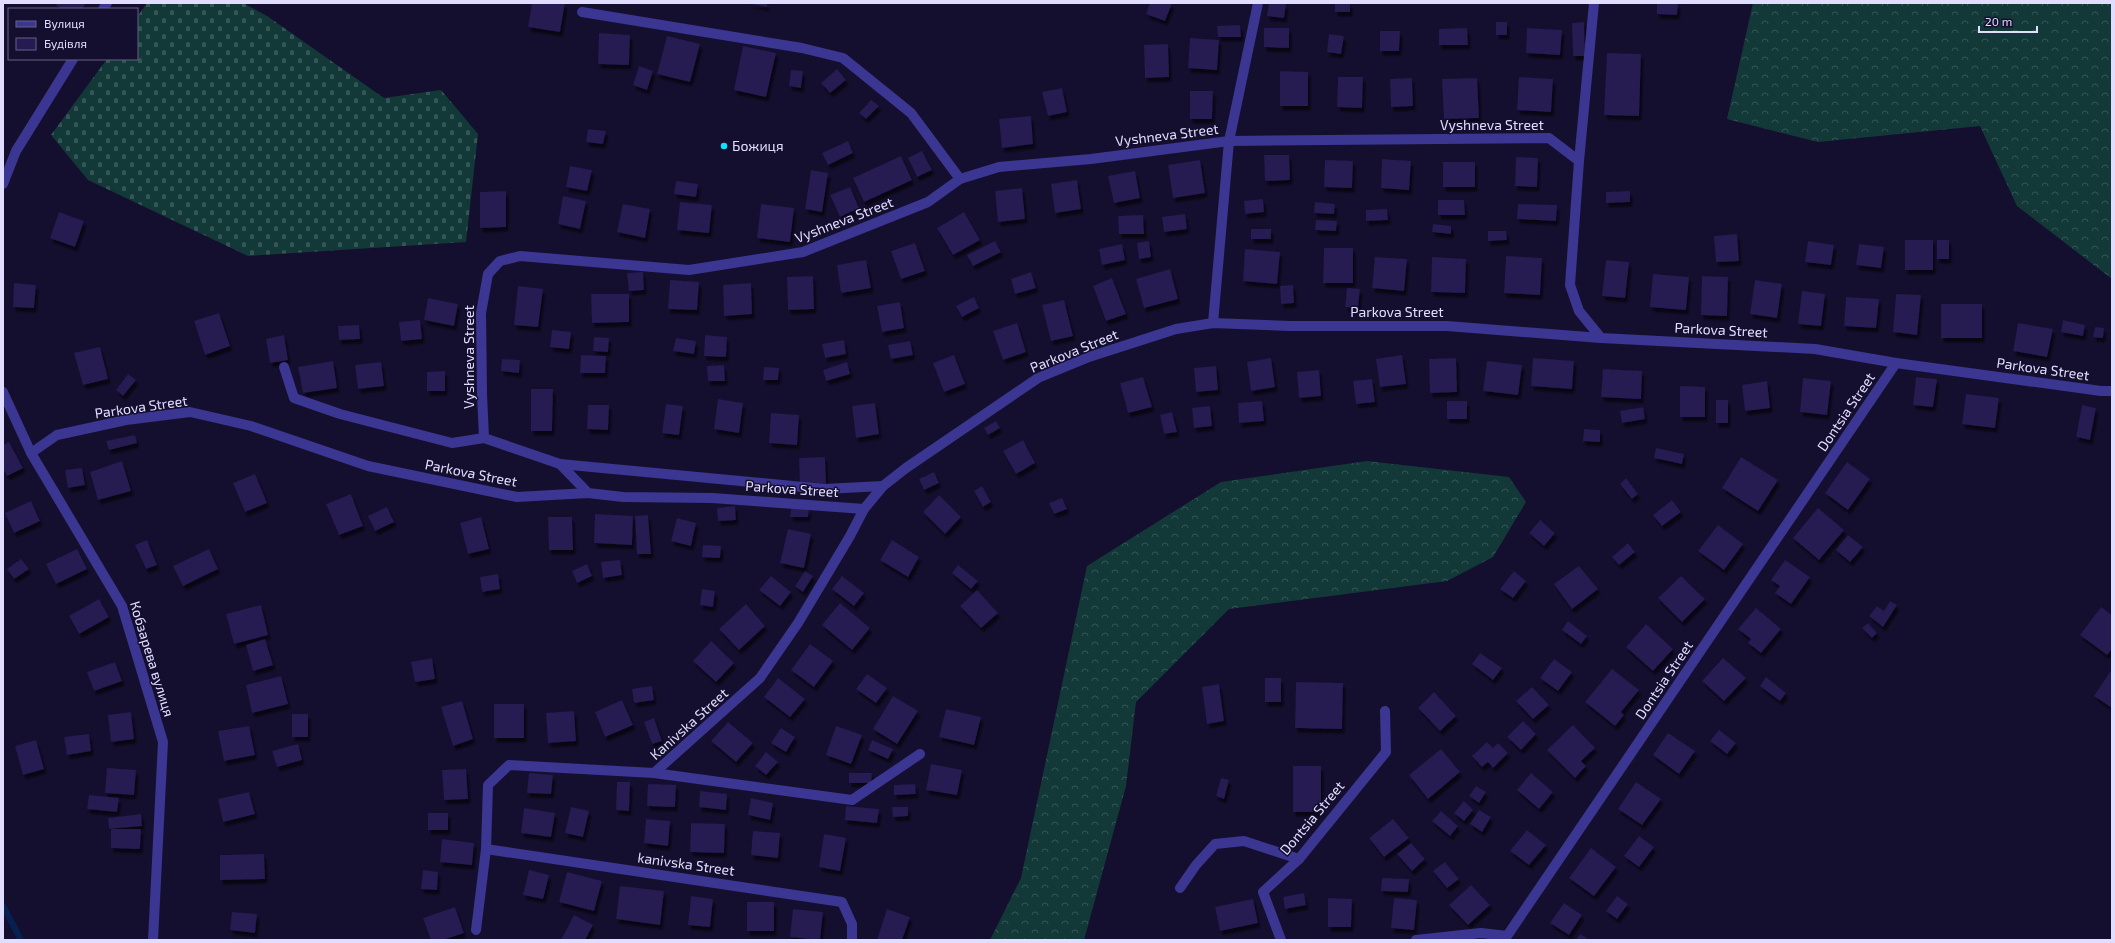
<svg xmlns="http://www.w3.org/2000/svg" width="2115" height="943" font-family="'Exo 2',sans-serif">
<defs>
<pattern id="forest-crowns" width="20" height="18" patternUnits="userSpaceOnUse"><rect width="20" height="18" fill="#123938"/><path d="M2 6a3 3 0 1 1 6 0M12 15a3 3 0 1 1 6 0" fill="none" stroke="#345556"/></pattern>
<pattern id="cemetery-stones" width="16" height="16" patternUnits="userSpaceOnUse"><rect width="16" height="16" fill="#123938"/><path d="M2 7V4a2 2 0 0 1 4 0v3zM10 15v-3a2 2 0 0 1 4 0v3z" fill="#345556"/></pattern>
<filter id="shadow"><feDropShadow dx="2.5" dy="4.5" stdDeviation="1" flood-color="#0009"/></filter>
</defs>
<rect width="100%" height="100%" fill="#150f2f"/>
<g fill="url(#forest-crowns)">
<path d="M1753 3H2112V279L2017 206 1980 126 1818 142 1727 119Z"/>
<path d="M1367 461 1509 477 1526 502 1493 557 1447 581 1229 609 1136 702 1126 786 1084 940H990L1021 878 1087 566 1221 482Z"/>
</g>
<path fill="url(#cemetery-stones)" d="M147 3H243L267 16 384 98 441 90 478 134 466 242 248 256 88 180 51 135 107 59H137V17Z"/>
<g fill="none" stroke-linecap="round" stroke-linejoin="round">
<path stroke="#062151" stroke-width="6" d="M3 906 21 940"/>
</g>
<g fill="#251a51" filter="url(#shadow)">
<path d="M58 3H86L82 9H61L56 5Z"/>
<path d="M532 3H565L560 32 528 27Z"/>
<path d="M746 3H767V7Z"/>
<path d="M1150 3H1172L1165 21 1146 14Z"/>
<path d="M1269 3 1286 4 1284 18 1267 16Z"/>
<rect x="1335" y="3" width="15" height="9"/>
<path d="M1657 3H1678L1677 15 1657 14Z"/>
<rect x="1496" y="22" width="11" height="13"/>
<path d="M1584 22 1585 56H1573L1572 23Z"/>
<path d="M1240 25 1241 37H1218L1217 26Z"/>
<path d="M1264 28H1289V48L1264 47Z"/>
<path d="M1467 28 1468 45H1439V29Z"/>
<path d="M1527 28 1562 30 1560 55 1526 53Z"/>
<path d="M1380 31H1400L1399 51H1380Z"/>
<path d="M599 33 630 35 629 65 598 64Z"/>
<path d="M1329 34 1344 36 1341 54 1327 52Z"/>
<path d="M667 36 700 44 690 82 657 74Z"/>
<path d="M1190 38 1219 40 1217 70 1188 68Z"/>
<path d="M1168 44 1169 77 1145 78 1144 45Z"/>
<path d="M743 46 776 53 766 97 734 90Z"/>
<path d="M1607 53 1641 54 1639 116 1604 115Z"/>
<path d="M639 66 653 71 647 90 633 85Z"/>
<path d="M837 69 846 80 830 93 821 83Z"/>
<path d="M791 70 803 71 801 88 789 86Z"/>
<path d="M1280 71 1308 72V106H1280Z"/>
<path d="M1338 77H1363L1362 108 1337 107Z"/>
<path d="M1519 77 1553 79 1551 112 1517 110Z"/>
<path d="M1412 78 1413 106 1391 107 1390 79Z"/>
<path d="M1477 78 1479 118 1444 119 1442 79Z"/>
<path d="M1062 88 1067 112 1048 116 1042 92Z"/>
<path d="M1190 91H1213L1212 119H1190Z"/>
<path d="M871 100 879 106 866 119 859 113Z"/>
<path d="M1031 116 1033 144 1002 148 999 119Z"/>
<path d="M588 129 606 131 603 144 586 142Z"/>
<path d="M848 141 853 153 828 165 822 153Z"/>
<path d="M922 151 932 170 917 177 908 158Z"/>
<path d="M1264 155H1289L1290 180 1265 181Z"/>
<path d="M901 156 912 180 864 202 853 178Z"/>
<path d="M1516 157 1538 158 1537 187 1515 186Z"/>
<path d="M1382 159 1411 161 1409 190 1381 188Z"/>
<path d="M1200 160 1205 193 1173 198 1168 165Z"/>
<path d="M1325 160 1353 161 1352 188 1324 187Z"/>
<rect x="1443" y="162" width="32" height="25"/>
<path d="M570 166 592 170 587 191 566 187Z"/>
<path d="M811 170 828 173 822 212 805 209Z"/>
<path d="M1135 171 1140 198 1114 203 1108 176Z"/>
<path d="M1077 180 1081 209 1055 213 1051 184Z"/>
<path d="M676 181 698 184 696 197 674 194Z"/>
<path d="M850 187 859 208 840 217 830 195Z"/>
<path d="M1022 188 1025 219 998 222 995 191Z"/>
<path d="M506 191V227L480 228V192Z"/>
<path d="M1630 191V202L1606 203V192Z"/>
<path d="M563 196 586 201 580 229 558 224Z"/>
<path d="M1263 199 1264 212 1245 214 1244 201Z"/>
<path d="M1438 200H1464L1465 215H1438Z"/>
<path d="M680 202 712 205 709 233 677 230Z"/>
<path d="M1315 202 1335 204 1334 214 1314 213Z"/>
<path d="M623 204 650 209 645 238 617 232Z"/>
<path d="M761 204 794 208 790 242 757 238Z"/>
<path d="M1518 204 1557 205 1556 221 1517 219Z"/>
<path d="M1387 209 1388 220 1366 221V210Z"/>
<path d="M59 212 84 221 75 247 50 238Z"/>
<path d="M964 212 980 240 953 255 937 228Z"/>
<path d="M1185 214 1187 229 1164 232 1162 217Z"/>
<path d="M1143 215 1144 234H1119L1118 216Z"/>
<path d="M1316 220 1337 221 1336 231 1315 230Z"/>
<path d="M1433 224 1451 226V234L1432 232Z"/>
<rect x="1251" y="229" width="20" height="10"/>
<path d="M1488 231H1506L1507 240 1488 241Z"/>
<path d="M1737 234 1739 261 1716 262 1714 236Z"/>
<rect x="1905" y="240" width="28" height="30"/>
<rect x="1937" y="240" width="12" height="19"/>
<path d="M995 241 1001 252 973 266 967 255Z"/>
<path d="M1149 241 1151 257 1139 259 1137 243Z"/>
<path d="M1808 241 1834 245 1831 265 1805 262Z"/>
<path d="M915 243 925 271 901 279 891 251Z"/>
<path d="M1122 244 1125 260 1102 265 1099 249Z"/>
<path d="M1859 244 1884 247 1881 268 1856 265Z"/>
<path d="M1324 248H1353V283H1323Z"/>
<path d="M1245 249 1280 252 1277 284 1243 281Z"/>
<path d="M1506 256 1542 258 1540 295 1504 293Z"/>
<path d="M1375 257 1407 259 1404 291 1372 288Z"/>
<path d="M1432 257 1466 259 1465 293 1431 292Z"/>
<path d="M866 260 871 288 841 293 837 265Z"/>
<path d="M1606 260 1629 262 1625 298 1602 296Z"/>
<path d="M1170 269 1178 299 1144 308 1136 279Z"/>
<path d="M643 272 644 290 629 291 627 273Z"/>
<path d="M1031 272 1036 288 1015 294 1011 279Z"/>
<path d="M1653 274 1689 277 1686 310 1650 307Z"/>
<path d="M813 276 814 309 788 310 787 277Z"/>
<path d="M1702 276 1728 277 1727 316 1701 315Z"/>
<path d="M1112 278 1126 314 1106 321 1093 286Z"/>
<path d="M670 280 699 282 697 310 668 309Z"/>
<path d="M1755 280 1782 284 1777 318 1750 314Z"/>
<path d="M14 283 36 285 34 308 13 307Z"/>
<path d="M751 283 752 314 724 316 723 285Z"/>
<path d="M1293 285 1294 303 1281 304 1280 286Z"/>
<path d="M518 286 543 289 538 327 514 325Z"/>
<path d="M1347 288 1360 289 1358 308 1345 307Z"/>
<path d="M1802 291 1825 294 1821 326 1798 324Z"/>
<path d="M591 294H629V322L592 323Z"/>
<path d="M1896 294 1921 295 1917 335 1893 332Z"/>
<path d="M974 297 979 308 962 317 956 306Z"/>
<path d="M1846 297 1879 299 1876 328 1844 326Z"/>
<path d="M428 298 458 304 454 326 424 320Z"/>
<path d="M1064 300 1073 336 1051 341 1042 305Z"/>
<path d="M900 302 904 328 882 332 877 306Z"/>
<rect x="1941" y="304" width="41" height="34"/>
<path d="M219 313 230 346 205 355 194 321Z"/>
<path d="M420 320 422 339 401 341 399 322Z"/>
<path d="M2063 320 2085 325 2083 336 2061 332Z"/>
<path d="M1017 323 1026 352 1003 360 993 331Z"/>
<path d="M2018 323 2053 329 2047 357 2013 351Z"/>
<path d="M359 325 360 339 339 340 338 326Z"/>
<path d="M2095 327 2104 328 2103 338 2093 337Z"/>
<path d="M552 330 571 332 569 349 550 347Z"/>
<path d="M284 335 288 360 270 363 266 339Z"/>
<path d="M705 335 727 337 726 357 704 356Z"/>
<path d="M594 337 609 338 608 352 593 351Z"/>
<path d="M676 338 696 341 694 354 673 351Z"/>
<path d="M844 340 846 354 825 358 822 344Z"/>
<path d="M910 341 913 355 891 359 888 345Z"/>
<path d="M100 347 108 379 83 385 74 353Z"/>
<path d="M581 355 606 356 605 373H580Z"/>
<path d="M954 355 965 384 944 392 933 363Z"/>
<path d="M1402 355 1406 384 1380 387 1376 359Z"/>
<path d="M1271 358 1275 387 1251 391 1247 362Z"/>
<path d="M1456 358 1457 392 1430 393 1429 359Z"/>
<path d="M1533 358 1574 361 1572 389 1531 386Z"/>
<path d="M502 359 520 360 519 373 501 371Z"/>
<path d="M333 361 337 388 303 393 298 367Z"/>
<path d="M1487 361 1522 365 1518 395 1483 391Z"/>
<path d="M381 362 384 386 358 389 355 365Z"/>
<path d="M847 362 850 374 826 381 823 370Z"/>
<path d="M724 365 725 381H708L707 366Z"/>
<path d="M1216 366 1218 390 1196 392 1194 368Z"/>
<path d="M764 367 779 368 778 380H763Z"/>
<path d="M1603 369 1642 371 1641 399 1601 397Z"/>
<path d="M1319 370 1321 396 1299 398 1297 372Z"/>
<path d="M445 371V391H427V372Z"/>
<path d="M128 374 136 380 123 396 116 390Z"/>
<path d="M1143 377 1152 407 1128 413 1120 383Z"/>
<path d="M1916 377 1937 379 1933 407 1913 405Z"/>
<path d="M1803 378 1831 381 1827 415 1800 412Z"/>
<path d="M1372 379 1375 402 1356 404 1353 381Z"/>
<path d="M1767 381 1770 408 1745 411 1742 385Z"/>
<path d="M1680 386 1705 387V417H1680Z"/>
<path d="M531 389H553L552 431H531Z"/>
<path d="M1966 394 1999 398 1995 428 1962 424Z"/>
<path d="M718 399 743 403 739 433 714 429Z"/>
<rect x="1716" y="400" width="12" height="23"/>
<path d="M1262 401 1264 421 1239 423 1238 403Z"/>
<rect x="1447" y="401" width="20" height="18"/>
<path d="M875 403 879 434 856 438 852 406Z"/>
<path d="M666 404 683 406 679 435 662 433Z"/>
<path d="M588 405H609L608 430 587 429Z"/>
<path d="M2082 405 2096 408 2090 440 2076 437Z"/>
<path d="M1210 406 1212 426 1194 428 1192 408Z"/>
<path d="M1643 407 1645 419 1622 423 1620 411Z"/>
<path d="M1172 412 1177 432 1164 434 1160 415Z"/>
<path d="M771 413 799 415 797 445 769 443Z"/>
<path d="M996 421 1000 428 988 435 984 428Z"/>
<path d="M1584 429 1600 430V442L1583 441Z"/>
<path d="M135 435 137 443 109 450 106 441Z"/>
<path d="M1023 440 1035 463 1016 474 1003 451Z"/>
<path d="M9 442 23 468 7 476 3 469V445Z"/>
<path d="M1656 448 1684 454 1682 464 1654 458Z"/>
<path d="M825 457 826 485H800L799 458Z"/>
<path d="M1741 457 1778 480 1758 511 1722 488Z"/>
<path d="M122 461 131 491 98 500 90 472Z"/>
<path d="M1847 462 1870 479 1848 510 1825 493Z"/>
<path d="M82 468 85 485 68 488 65 470Z"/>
<path d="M934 472 939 483 924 490 919 479Z"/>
<path d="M255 474 267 503 245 512 233 483Z"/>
<path d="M1626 478 1638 494 1632 499 1620 484Z"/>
<path d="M982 486 991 502 983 507 974 491Z"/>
<path d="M351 494 363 526 339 535 326 504Z"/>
<path d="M939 495 961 517 945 534 923 512Z"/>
<path d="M1062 498 1067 509 1054 514 1049 503Z"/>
<path d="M1672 500 1681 512 1662 526 1653 515Z"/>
<path d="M31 501 40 521 14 533 5 513Z"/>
<path d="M735 506 736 520 718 521 717 508Z"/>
<path d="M387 507 394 522 375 531 368 516Z"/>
<path d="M1818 508 1844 530 1819 560 1793 538Z"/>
<path d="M791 509H809L808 517H790Z"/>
<path d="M595 514 633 516 632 545 594 543Z"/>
<path d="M648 515 651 554H637L635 516Z"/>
<path d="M481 517 489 549 468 554 460 523Z"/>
<path d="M548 517H572L573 550H549Z"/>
<path d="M677 518 696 523 691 546 671 541Z"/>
<path d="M1540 520 1555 533 1544 546 1529 533Z"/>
<path d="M1718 525 1743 544 1724 570 1698 551Z"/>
<path d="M788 529 811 534 804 568 780 563Z"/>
<path d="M1848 535 1863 547 1850 562 1836 550Z"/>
<path d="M147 540 157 565 146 569 135 545Z"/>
<path d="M892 540 919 557 908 577 880 560Z"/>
<path d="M1628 543 1635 552 1619 565 1612 557Z"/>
<path d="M703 545 721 546 720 558 702 557Z"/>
<path d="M77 549 87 569 56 584 46 564Z"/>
<path d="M209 549 218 569 183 586 173 566Z"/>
<path d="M21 559 29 569 14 579 7 569Z"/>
<path d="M620 560 622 575 603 578 601 562Z"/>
<path d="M1785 560 1810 577 1791 604 1775 593 1780 586 1771 580Z"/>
<path d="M587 564 592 576 577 583 572 571Z"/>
<path d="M958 565 978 581 971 589 952 573Z"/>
<path d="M1579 566 1598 589 1572 609 1554 584Z"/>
<path d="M805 571 813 576 803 592 795 586Z"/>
<path d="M1514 571 1526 581 1513 598 1500 589Z"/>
<path d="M498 574 500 589 482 592 480 577Z"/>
<path d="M771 576 791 592 780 606 759 590Z"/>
<path d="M842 576 864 593 854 606 832 589Z"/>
<path d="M1681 576 1705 599 1682 622 1658 598Z"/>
<path d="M702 589 715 591 713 607 700 605Z"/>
<path d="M977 590 998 613 981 628 960 606Z"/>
<path d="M99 599 109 617 79 634 69 616Z"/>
<path d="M1890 601 1897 605 1883 627 1869 616 1877 606 1884 611Z"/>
<path d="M840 603 870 628 852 650 822 625Z"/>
<path d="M746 604 765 626 739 650 719 629Z"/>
<path d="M261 605 268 635 234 644 226 614Z"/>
<path d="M2101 607 2112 615V649L2107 655 2080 635Z"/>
<path d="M1756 608 1781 629 1761 653 1748 643 1751 639 1738 629Z"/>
<path d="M1568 621 1587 636 1581 644 1562 630Z"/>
<path d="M1868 623 1877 633 1872 638 1862 628Z"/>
<path d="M1646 624 1673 649 1653 671 1626 647Z"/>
<path d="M265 639 273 665 253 671 246 645Z"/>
<path d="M711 641 734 663 716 682 693 661Z"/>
<path d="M810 644 833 661 814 687 791 670Z"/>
<path d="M1480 653 1502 668 1493 680 1472 664Z"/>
<path d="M432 658 435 679 415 682 411 662Z"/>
<path d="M1723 658 1746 678 1724 701 1702 681Z"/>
<path d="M1554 659 1572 672 1558 691 1540 678Z"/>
<path d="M115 662 122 681 94 691 87 672Z"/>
<path d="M1612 669 1639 690 1621 712 1624 715 1615 726 1585 702Z"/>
<path d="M2112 669V708L2094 696Z"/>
<path d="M867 674 887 688 876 703 856 689Z"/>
<path d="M281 676 288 704 252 713 246 685Z"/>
<path d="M1766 677 1786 693 1780 701 1760 686Z"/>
<path d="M778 678 805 699 790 717 764 697Z"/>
<rect x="1265" y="678" width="16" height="24"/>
<path d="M1296 682 1343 683 1342 729 1295 728Z"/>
<path d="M1219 684 1224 721 1207 724 1202 687Z"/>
<path d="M652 686 654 700 634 703 632 689Z"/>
<path d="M1532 687 1549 705 1533 719 1516 701Z"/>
<path d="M1434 692 1456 716 1440 731 1418 708Z"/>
<path d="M893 696 918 711 897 744 873 729Z"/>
<path d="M622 700 633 725 605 737 595 712Z"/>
<path d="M462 701 473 739 453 746 441 707Z"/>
<rect x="494" y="704" width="30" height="34"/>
<path d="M946 709 981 717 974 745 939 737Z"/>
<path d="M574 711 576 741 548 743 546 713Z"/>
<path d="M131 712 134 739 111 742 108 715Z"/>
<rect x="292" y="714" width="16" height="23"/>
<path d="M654 718 662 741 652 744 644 722Z"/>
<path d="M1523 721 1536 734 1521 750 1507 737Z"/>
<path d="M728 722 753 743 736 762 711 741Z"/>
<path d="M1573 725 1595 748 1581 761 1586 766 1575 778 1547 750Z"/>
<path d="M249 726 255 755 224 761 218 731Z"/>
<path d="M836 726 862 735 851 764 826 755Z"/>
<path d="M781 728 795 737 786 752 771 743Z"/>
<path d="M1719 730 1736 743 1727 754 1710 741Z"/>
<path d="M1668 733 1695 751 1679 774 1653 755Z"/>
<path d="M89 734 91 751 67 755 64 737Z"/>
<path d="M36 740 44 769 23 775 15 746Z"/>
<path d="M872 740 893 749 888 759 868 750Z"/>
<path d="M1487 742 1493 748 1498 743 1508 753 1493 768 1488 762 1482 767 1472 756Z"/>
<path d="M298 744 302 760 277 767 272 751Z"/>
<path d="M1441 749 1460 772 1428 799 1409 775Z"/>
<path d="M766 752 778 762 766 775 755 766Z"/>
<path d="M931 764 962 770 957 795 926 790Z"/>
<rect x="1293" y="766" width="28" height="46"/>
<path d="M107 768 136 770 134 795 105 793Z"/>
<path d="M466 769 468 799 444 800 442 770Z"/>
<path d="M529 773 553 775 551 794 527 793Z"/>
<path d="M849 773H872L871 783H849Z"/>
<path d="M1531 773 1553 792 1539 809 1517 790Z"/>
<path d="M1221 778 1229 780 1224 799 1216 796Z"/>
<path d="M617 782H630L629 811 616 810Z"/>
<path d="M1636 782 1661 799 1642 825 1618 809Z"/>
<path d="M648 784 676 785 675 807 647 806Z"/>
<path d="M915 784 916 794 894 795V785Z"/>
<path d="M1476 786 1486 792 1479 803 1469 796Z"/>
<path d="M700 791 727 794 726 810 699 807Z"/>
<path d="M249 792 255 814 223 822 218 799Z"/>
<path d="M89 795 119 798 117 812 87 809Z"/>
<path d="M751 798 773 803 770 820 748 815Z"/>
<path d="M1464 801 1473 810 1464 821 1454 813Z"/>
<path d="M846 806 879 809 877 823 845 820Z"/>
<path d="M571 807 589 811 583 837 565 833Z"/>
<path d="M892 807H908V816L893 817Z"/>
<path d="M524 808 555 813 551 837 521 833Z"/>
<path d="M1479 810 1491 817 1482 832 1470 824Z"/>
<path d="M1441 811 1458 826 1450 836 1432 821Z"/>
<rect x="428" y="813" width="20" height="17"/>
<path d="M141 814 142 826 109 829 108 818Z"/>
<path d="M646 819 670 821 668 846 644 843Z"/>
<path d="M1393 819 1409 838 1384 857 1369 838Z"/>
<path d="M691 823 725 824 724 853 690 852Z"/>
<path d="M111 829H141L140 849 111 848Z"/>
<path d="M1527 830 1546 845 1529 865 1510 851Z"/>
<path d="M753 831 780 833 778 858 751 855Z"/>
<path d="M824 834 846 838 840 871 819 867Z"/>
<path d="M1639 836 1654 847 1639 867 1624 856Z"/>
<path d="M442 839 474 843 472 865 440 862Z"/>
<path d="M1411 843 1425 859 1412 871 1397 854Z"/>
<path d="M1591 848 1616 867 1594 896 1569 878Z"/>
<path d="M264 854 265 879 220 880V855Z"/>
<path d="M1445 862 1459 879 1447 888 1433 871Z"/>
<path d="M423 870 438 872 437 890 421 889Z"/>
<path d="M529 870 549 875 543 899 523 895Z"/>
<path d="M567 872 602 881 594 911 559 902Z"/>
<path d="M1382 878 1409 879 1408 892 1381 891Z"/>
<path d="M1471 885 1490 905 1468 925 1449 905Z"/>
<path d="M620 886 664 891 660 925 616 919Z"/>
<path d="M1304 893 1306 905 1285 909 1283 897Z"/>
<path d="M691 896 713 899 710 927 688 925Z"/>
<path d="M1617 896 1628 904 1617 919 1606 911Z"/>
<path d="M1328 898 1352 899 1351 927H1328Z"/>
<path d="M1394 898 1417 900 1414 930 1391 928Z"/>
<path d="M1253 899 1258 923 1220 931 1215 907Z"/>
<rect x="747" y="902" width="27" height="29"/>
<path d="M1564 903 1582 915 1569 935 1550 923Z"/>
<path d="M455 907 464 933 443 940H431L423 918Z"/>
<path d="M793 909 823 912 820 940 790 937Z"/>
<path d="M887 909 910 917 902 940H877Z"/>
<path d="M232 912 257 914 255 933 230 930Z"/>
<path d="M574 915 593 925 585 940H561Z"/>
<path d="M1580 934 1590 940H1576Z"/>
</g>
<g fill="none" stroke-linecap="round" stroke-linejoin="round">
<g stroke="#3b3691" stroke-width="10">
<path d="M103 9 107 3"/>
<path d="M582 12 802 48 843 58 911 113 960 179"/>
<path d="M1579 161 1594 3"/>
<path d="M3 184 16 151 73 59"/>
<path d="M1213 323 1229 141 1258 3"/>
<path d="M284 367 294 398 340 414 452 443 484 438"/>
<path d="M3 392 31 453 122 606 163 742 153 940"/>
<path d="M31 453 57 435 126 420 190 412 251 426 368 466 517 497 588 493 623 497 712 498 864 509"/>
<path d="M560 464 588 493"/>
<path d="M883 486 824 489 560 464 484 438 482 394 481 313 488 274 500 261 520 256 689 270 803 252 928 202 960 179 999 167 1091 159 1229 141 1549 138 1579 161 1570 285 1579 311 1601 338"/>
<path d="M654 773 760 678 798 623 850 536 864 509 883 486 906 468 1038 378 1089 357 1176 329 1213 323 1290 326H1447L1601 338 1815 349 1896 363 2101 391H2112"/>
<path d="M486 849 842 902 852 924V940"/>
<path d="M1180 888 1196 865 1215 844 1244 841 1299 859"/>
<path d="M476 930 486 849 488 785 509 765 654 773 852 800 920 754"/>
<path d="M1281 940 1263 892 1299 859 1386 752 1385 711"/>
<path d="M1416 940 1481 933 1507 936 1896 363"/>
</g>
</g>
<circle fill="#09e4ff" stroke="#150f2f" stroke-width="1.5" cx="724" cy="146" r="4"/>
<g text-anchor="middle" stroke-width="3" stroke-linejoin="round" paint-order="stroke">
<g font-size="14" fill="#e1ddff" stroke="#150f2f">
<text x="1492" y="130">Vyshneva Street</text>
<text transform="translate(1167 135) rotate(-7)" y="5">Vyshneva Street</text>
<text transform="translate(844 220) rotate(-21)" y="5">Vyshneva Street</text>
<text x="1397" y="317">Parkova Street</text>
<text transform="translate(1721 330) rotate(3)" y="5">Parkova Street</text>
<text transform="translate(1074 351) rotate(-22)" y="5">Parkova Street</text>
<text transform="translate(469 357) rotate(-90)" y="5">Vyshneva Street</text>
<text transform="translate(2043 369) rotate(8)" y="5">Parkova Street</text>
<text transform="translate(141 407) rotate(-8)" y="5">Parkova Street</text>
<text transform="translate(1846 412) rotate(-56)" y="5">Dontsia Street</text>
<text transform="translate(471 473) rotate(11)" y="5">Parkova Street</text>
<text transform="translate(792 489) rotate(4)" y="5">Parkova Street</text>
<text transform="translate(152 659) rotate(73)" y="5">Кобзарева вулиця</text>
<text transform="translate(1664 680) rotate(-56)" y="5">Dontsia Street</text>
<text transform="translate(689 724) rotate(-42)" y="5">Kanivska Street</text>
<text transform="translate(1312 818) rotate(-50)" y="5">Dontsia Street</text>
<text transform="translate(686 864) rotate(8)" y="5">kanivska Street</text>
</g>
<g font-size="14" fill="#e1ddff" stroke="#150f2f" text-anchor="start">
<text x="732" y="151">Божиця</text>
</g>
</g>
<rect width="2115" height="943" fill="none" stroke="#e1ddff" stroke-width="8"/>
<rect x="8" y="8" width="130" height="52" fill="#150f2f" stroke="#676182"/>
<rect x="16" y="21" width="20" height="6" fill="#3b3691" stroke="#676182"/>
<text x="44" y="28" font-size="12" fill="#e1ddff">Вулиця</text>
<rect x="16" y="38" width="20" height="12" fill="#251a51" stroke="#676182"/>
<text x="44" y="48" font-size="12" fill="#e1ddff">Будівля</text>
<path d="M1979 26v6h58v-6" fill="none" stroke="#e1ddff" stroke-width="2"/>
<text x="1985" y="26" font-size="12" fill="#e1ddff" stroke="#150f2f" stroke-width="3" paint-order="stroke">20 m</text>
</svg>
